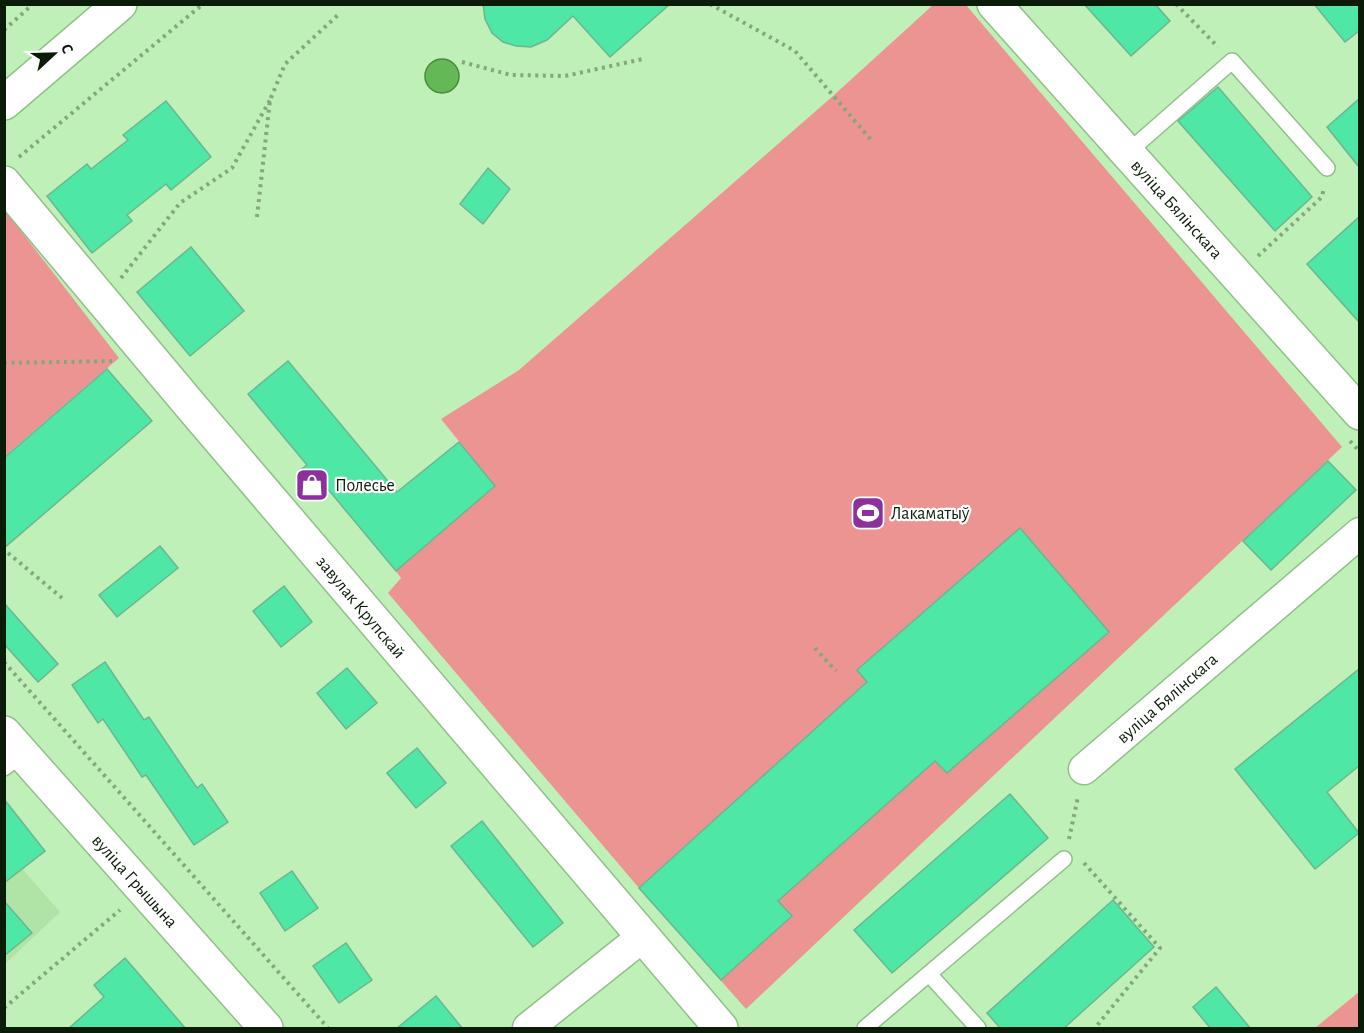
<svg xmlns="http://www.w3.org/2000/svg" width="1364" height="1033" font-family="'Alegreya Sans',sans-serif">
<rect width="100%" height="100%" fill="#bff0b7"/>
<path fill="#b0e4a6" d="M4 848 60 912 5 964H4Z"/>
<g fill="#eb9492">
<path d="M933 5H966L1342 447 746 1009 639 888 388 593 401 578 396 571 495 486 441 419 519 370 833 96Z"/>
<path d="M4 209 119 358 5 456H4Z"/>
<path d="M1359 992V1028H1315Z"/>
</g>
<circle fill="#64b956" stroke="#498a3e" stroke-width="1.5" cx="442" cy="76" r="17"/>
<g fill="#4fe7a6" stroke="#6db591" stroke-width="1.5">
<path d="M483 4H670L610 57 573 16 547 40 531 47 516 46 503 42 492 33 485 19Z"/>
<path d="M1084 4H1155L1170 21 1131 56Z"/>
<path d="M1314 4H1359V31L1345 42Z"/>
<path d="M1218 87 1312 197 1275 231 1178 121Z"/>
<path d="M1359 99V167L1327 127Z"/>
<path d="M166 101 211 157 171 190 166 184 127 215 132 221 92 253 47 196 87 164 91 169 128 140 123 135Z"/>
<path d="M488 168 510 189 483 224 460 204Z"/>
<path d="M1359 217V322L1307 264Z"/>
<path d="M191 247 244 311 190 356 137 292Z"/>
<path d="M288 361 397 492 459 442 495 486 396 571 327 488 319 495 299 471 307 465 248 394Z"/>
<path d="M107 369 152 421 4 548V458Z"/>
<path d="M1328 461 1356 490 1271 570 1243 541Z"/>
<path d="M1020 528 1109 632 947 773 935 761 778 901 792 916 721 980 639 888 867 682 857 670Z"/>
<path d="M160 546 178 568 117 617 99 595Z"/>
<path d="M284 586 312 622 281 647 253 611Z"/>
<path d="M4 603 58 664 38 682 4 644Z"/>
<path d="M105 662 144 720 149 717 197 788 202 784 228 822 194 845 146 775 142 777 103 719 98 723 72 685Z"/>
<path d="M347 668 377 703 346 729 317 693Z"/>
<path d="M1359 669V766L1327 792 1359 833 1315 869 1235 769Z"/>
<path d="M417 748 446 783 416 808 387 773Z"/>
<path d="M1010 794 1048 838 892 973 854 930Z"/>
<path d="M4 799 45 851 4 883Z"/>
<path d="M482 821 563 923 533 947 451 846Z"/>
<path d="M292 871 318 908 285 931 260 893Z"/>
<path d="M1113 900 1154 947 1063 1029H1001L987 1013Z"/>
<path d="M4 901 32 933 4 956Z"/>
<path d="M346 943 372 980 339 1003 313 966Z"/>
<path d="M125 958 186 1029H68L104 997 94 985Z"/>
<path d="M1216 987 1251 1029H1211L1193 1007Z"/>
<path d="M436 996 463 1029H396Z"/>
</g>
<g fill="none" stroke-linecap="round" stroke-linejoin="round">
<defs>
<g id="lane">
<path d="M1127 153 1232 61 1327 168"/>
<path d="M4 768 23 754"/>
<path d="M929 974 978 1028"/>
<path d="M865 1028 1064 859"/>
</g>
<g id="street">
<path d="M1084 769 1360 533"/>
<path d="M528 1028 641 938"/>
</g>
<g id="secondary">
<path d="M994 4 1360 413"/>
<path d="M4 183 190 405 721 1028"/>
<path d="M4 733 266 1028"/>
</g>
<path id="primary" d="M4 103 120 4"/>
</defs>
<use href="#lane" stroke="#91bf89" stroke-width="18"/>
<use href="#street" stroke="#91bf89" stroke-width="33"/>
<use href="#secondary" stroke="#91bf89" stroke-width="36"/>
<use href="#primary" stroke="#91bf89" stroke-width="36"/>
<g stroke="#82a87b" stroke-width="4" stroke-dasharray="3 4.5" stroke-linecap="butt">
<path d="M710 4 795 51 872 141"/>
<path d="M1176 4 1218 47"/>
<path d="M4 30 33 4"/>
<path d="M462 62 511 75 565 76 643 59"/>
<path d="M19 157 203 4"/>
<path d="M257 217 270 100 285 64 339 14"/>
<path d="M1258 256 1322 197 1324 187"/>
<path d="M121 278 180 203 232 168 270 100"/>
<path d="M4 363 115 361"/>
<path d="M1350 441 1360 452"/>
<path d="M8 553 62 598"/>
<path d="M815 648 836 671"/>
<path d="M4 662 328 1028"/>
<path d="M1069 839 1078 797"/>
<path d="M1084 863 1160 948 1095 1028"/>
<path d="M4 1008 120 910"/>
</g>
<use href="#lane" stroke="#fff" stroke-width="15"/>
<use href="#street" stroke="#fff" stroke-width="30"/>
<use href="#secondary" stroke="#fff" stroke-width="33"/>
<use href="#primary" stroke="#fff" stroke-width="33"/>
</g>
<defs>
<symbol id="shop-square" viewBox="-11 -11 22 22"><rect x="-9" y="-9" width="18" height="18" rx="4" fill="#8b319c" stroke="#fff"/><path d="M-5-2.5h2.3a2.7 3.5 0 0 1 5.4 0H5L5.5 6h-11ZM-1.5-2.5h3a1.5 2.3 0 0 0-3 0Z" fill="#fff"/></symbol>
<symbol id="stadium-square" viewBox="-11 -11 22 22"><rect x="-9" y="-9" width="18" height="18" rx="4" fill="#8b319c" stroke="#fff"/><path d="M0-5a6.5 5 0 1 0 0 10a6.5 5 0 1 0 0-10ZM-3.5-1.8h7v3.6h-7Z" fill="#fff"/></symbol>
</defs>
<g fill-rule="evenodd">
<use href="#shop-square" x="293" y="466" width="38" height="38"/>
<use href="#stadium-square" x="849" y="494" width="38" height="38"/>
</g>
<g text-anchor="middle" stroke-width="4.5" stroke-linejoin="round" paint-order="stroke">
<g font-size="18" fill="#0a1b07" stroke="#fff">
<text transform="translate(1177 209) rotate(48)" y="6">вуліца Бялінскага</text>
<text transform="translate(361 607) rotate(50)" y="6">завулак Крупскай</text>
<text transform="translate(1167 698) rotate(-41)" y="6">вуліца Бялінскага</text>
<text transform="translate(135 881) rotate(48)" y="6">вуліца Грышына</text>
</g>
<g font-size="18" fill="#0a1b07" stroke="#fff" text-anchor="start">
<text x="335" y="491">Полесье</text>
<text x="891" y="519">Лакаматыў</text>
</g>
</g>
<rect width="1364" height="1033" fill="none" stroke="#0a1b07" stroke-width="12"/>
<g transform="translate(54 54) rotate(68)" stroke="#ffffff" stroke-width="4.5" paint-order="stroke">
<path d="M0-4.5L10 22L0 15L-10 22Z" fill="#0a1b07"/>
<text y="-9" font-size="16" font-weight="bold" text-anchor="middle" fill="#0a1b07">С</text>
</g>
</svg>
